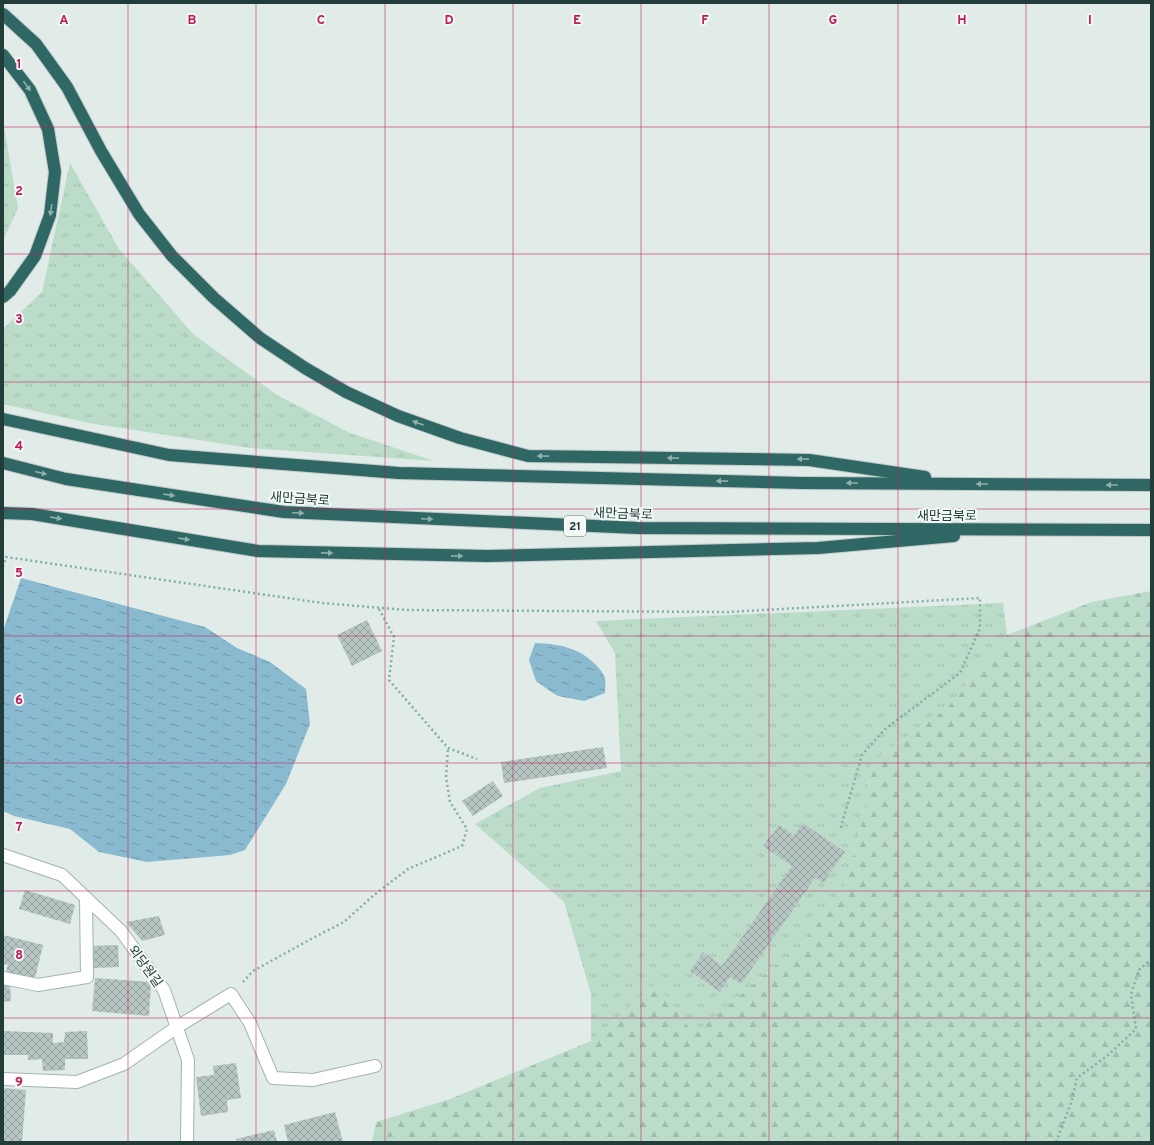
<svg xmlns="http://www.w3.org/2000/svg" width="1154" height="1145" font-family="Overpass,'Noto Sans KR',sans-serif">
<defs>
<pattern id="grass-tufts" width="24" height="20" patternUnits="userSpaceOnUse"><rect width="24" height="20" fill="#badcc9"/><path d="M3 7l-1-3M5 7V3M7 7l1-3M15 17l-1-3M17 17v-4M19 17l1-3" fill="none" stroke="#a0bead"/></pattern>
<pattern id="forest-firs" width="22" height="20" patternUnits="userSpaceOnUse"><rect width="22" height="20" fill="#badcc9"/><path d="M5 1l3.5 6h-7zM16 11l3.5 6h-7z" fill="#a0bead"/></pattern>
<pattern id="water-ripples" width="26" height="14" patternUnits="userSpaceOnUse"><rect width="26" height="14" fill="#8abacf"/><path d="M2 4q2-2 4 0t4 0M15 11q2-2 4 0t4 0" fill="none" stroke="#7098a9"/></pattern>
<pattern id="building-cross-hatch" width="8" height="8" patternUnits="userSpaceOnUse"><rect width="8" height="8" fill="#b7c6c2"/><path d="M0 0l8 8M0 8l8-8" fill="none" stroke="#94a29f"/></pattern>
</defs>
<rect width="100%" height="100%" fill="#e1ebe8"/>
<g fill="url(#grass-tufts)">
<path d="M3 121 18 208 3 241Z"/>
<path d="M70 163 119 249 193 334 277 395 350 433 434 461 250 448 89 423 3 404V329L42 292Z"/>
<path d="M1003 603 1007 635 947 708 872 762 860 832 845 885 804 942 694 1034 656 984 591 1041V994L564 902 475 824 540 788 621 771 615 653 596 621Z"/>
</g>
<path fill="url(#forest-firs)" d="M1151 591V1142H372L376 1122 450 1099 591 1041 656 984 694 1034 804 942 845 885 860 832 872 762 947 708 1007 635 1092 602Z"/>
<g fill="url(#water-ripples)">
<path d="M21 578 205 627 237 648 270 662 306 689 310 724 286 784 245 850 230 855 147 862 99 852 70 829 14 816 3 811V631Z"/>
<path d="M535 643C559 644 578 647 596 665 599 668 603 673 605 678 606 682 605 689 605 693L584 701 558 696 550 691 536 681 529 660Z"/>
</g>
<g fill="url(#building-cross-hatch)">
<path d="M367 620 382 651 352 666 337 635Z"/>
<path d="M603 747 607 768 504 783 501 762Z"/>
<path d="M493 781 503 796 473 816 462 801Z"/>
<path d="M803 823 845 852 823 883 815 878 741 984 730 977 720 992 690 971 703 952 722 966 792 866 763 846 779 825 794 835Z"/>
<path d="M25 890 75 905 70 924 19 909Z"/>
<path d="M159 916 165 935 142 941 126 922Z"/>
<path d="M3 935 43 945 34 982 5 975 8 965 3 964Z"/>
<path d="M118 945 119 967 92 968 91 946Z"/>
<path d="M95 978 151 982 149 1016 92 1011Z"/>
<path d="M3 984H10L11 1001 3 1002Z"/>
<path d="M3 1031 53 1033V1043L64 1042 65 1032 87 1031 88 1059H65V1070L43 1071 42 1059 28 1060V1055H3Z"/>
<path d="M236 1063 241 1098 227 1100 228 1112 201 1116 196 1077 214 1075 213 1066Z"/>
<path d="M3 1088 26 1090 22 1142H3Z"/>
<path d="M335 1112 343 1142H288L284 1125Z"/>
<path d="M274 1130 277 1142H237L236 1139Z"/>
</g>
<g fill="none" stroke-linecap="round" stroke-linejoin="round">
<defs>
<g id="minor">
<path d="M3 855 62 875 121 931 164 990 188 1060 187 1142"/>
<path d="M3 978 38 985 87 977 86 898"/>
<path d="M3 1079 77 1082 124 1064 177 1027 231 994 250 1023 273 1078 313 1080 375 1066"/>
</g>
<g id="highway">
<path d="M3 14 36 44 67 87 101 151 139 214 172 256 214 298 260 338 305 368 346 392 398 416 460 438 528 456 809 460 925 477"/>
<path d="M3 55 30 90 48 129 55 172 50 215 35 256 10 291 3 297"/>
<path d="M3 419 169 455 399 473 802 483 1151 485"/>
<path d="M3 463 66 479 284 512 638 528 1151 530"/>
<path d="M3 513 32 514 258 551 487 556 818 548 954 536"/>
</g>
</defs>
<use href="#minor" stroke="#a4b3b0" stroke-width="14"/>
<use href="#highway" stroke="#c1c8c8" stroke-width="14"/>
<g stroke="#82aea7" stroke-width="2.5" stroke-dasharray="2 3" stroke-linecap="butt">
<path d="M3 567 6 557 322 603 406 610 728 612 980 598V628L960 673 885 729 862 755 840 830"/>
<path d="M379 609 394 637 389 680 448 748 477 759"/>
<path d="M243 982 253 971 311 939 344 922 374 895 408 869 462 846 467 829 450 802 446 777 448 748"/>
<path d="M1056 1142 1071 1103 1077 1078 1107 1056 1136 1029 1131 994 1139 970 1151 959"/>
</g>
<use href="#minor" stroke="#fff" stroke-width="12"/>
<use href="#highway" stroke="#2e6764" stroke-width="12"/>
</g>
<defs><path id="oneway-solid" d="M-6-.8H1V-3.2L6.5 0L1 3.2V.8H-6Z"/></defs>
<g fill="#90b0ad">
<use href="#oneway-solid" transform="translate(27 86) rotate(54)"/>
<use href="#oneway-solid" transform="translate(51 210) rotate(98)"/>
<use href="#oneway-solid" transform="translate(418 423) rotate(-160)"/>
<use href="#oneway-solid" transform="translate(543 456) rotate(-179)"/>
<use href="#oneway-solid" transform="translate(673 458) rotate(-179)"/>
<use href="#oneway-solid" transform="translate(803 459) rotate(-179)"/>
<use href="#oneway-solid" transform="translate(41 473) rotate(14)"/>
<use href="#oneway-solid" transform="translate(722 481) rotate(-179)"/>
<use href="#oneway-solid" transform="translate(852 483) rotate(-180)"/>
<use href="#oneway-solid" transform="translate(982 484) rotate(-180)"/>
<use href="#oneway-solid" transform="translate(1112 485) rotate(-180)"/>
<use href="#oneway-solid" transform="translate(169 495) rotate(9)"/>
<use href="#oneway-solid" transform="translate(298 513) rotate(3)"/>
<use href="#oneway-solid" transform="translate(56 518) rotate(9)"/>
<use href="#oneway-solid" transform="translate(427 519) rotate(3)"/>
<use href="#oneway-solid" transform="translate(184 539) rotate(9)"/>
<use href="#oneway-solid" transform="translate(327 553) rotate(1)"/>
<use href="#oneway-solid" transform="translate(457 556) rotate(1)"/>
</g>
<path fill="none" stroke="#c2185b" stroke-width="1" stroke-opacity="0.55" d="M128 3V1142M256 3V1142M385 3V1142M513 3V1142M641 3V1142M769 3V1142M898 3V1142M1026 3V1142M3 127H1151M3 254H1151M3 382H1151M3 509H1151M3 636H1151M3 763H1151M3 891H1151M3 1018H1151"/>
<g text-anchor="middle" stroke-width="4" stroke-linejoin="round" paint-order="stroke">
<rect fill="#f2f8f6" stroke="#607472" stroke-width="1" x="564" y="516" width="22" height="20" rx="3"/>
<g font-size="12" font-weight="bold" fill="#223c39">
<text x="575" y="530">21</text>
</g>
<g font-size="13" fill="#223c39" stroke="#f2f8f6">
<text transform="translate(300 498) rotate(4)" y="5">새만금북로</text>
<text transform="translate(623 513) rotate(2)" y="5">새만금북로</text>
<text x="947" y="520">새만금북로</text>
<text transform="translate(146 966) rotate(54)" y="5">외당원길</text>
</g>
</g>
<g font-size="13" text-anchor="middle" font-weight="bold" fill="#c2185b" stroke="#f2f8f6" stroke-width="4" stroke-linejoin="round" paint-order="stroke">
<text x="64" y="24">A</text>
<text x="192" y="24">B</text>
<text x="321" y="24">C</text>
<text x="449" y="24">D</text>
<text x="577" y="24">E</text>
<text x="705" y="24">F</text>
<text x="833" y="24">G</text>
<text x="962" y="24">H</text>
<text x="1090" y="24">I</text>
<text x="19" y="68">1</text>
<text x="19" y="195">2</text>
<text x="19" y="323">3</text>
<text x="19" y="450">4</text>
<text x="19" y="577">5</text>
<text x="19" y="704">6</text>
<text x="19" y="831">7</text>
<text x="19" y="959">8</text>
<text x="19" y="1086">9</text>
</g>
<rect width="1154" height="1145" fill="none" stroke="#223c39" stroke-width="8"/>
</svg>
